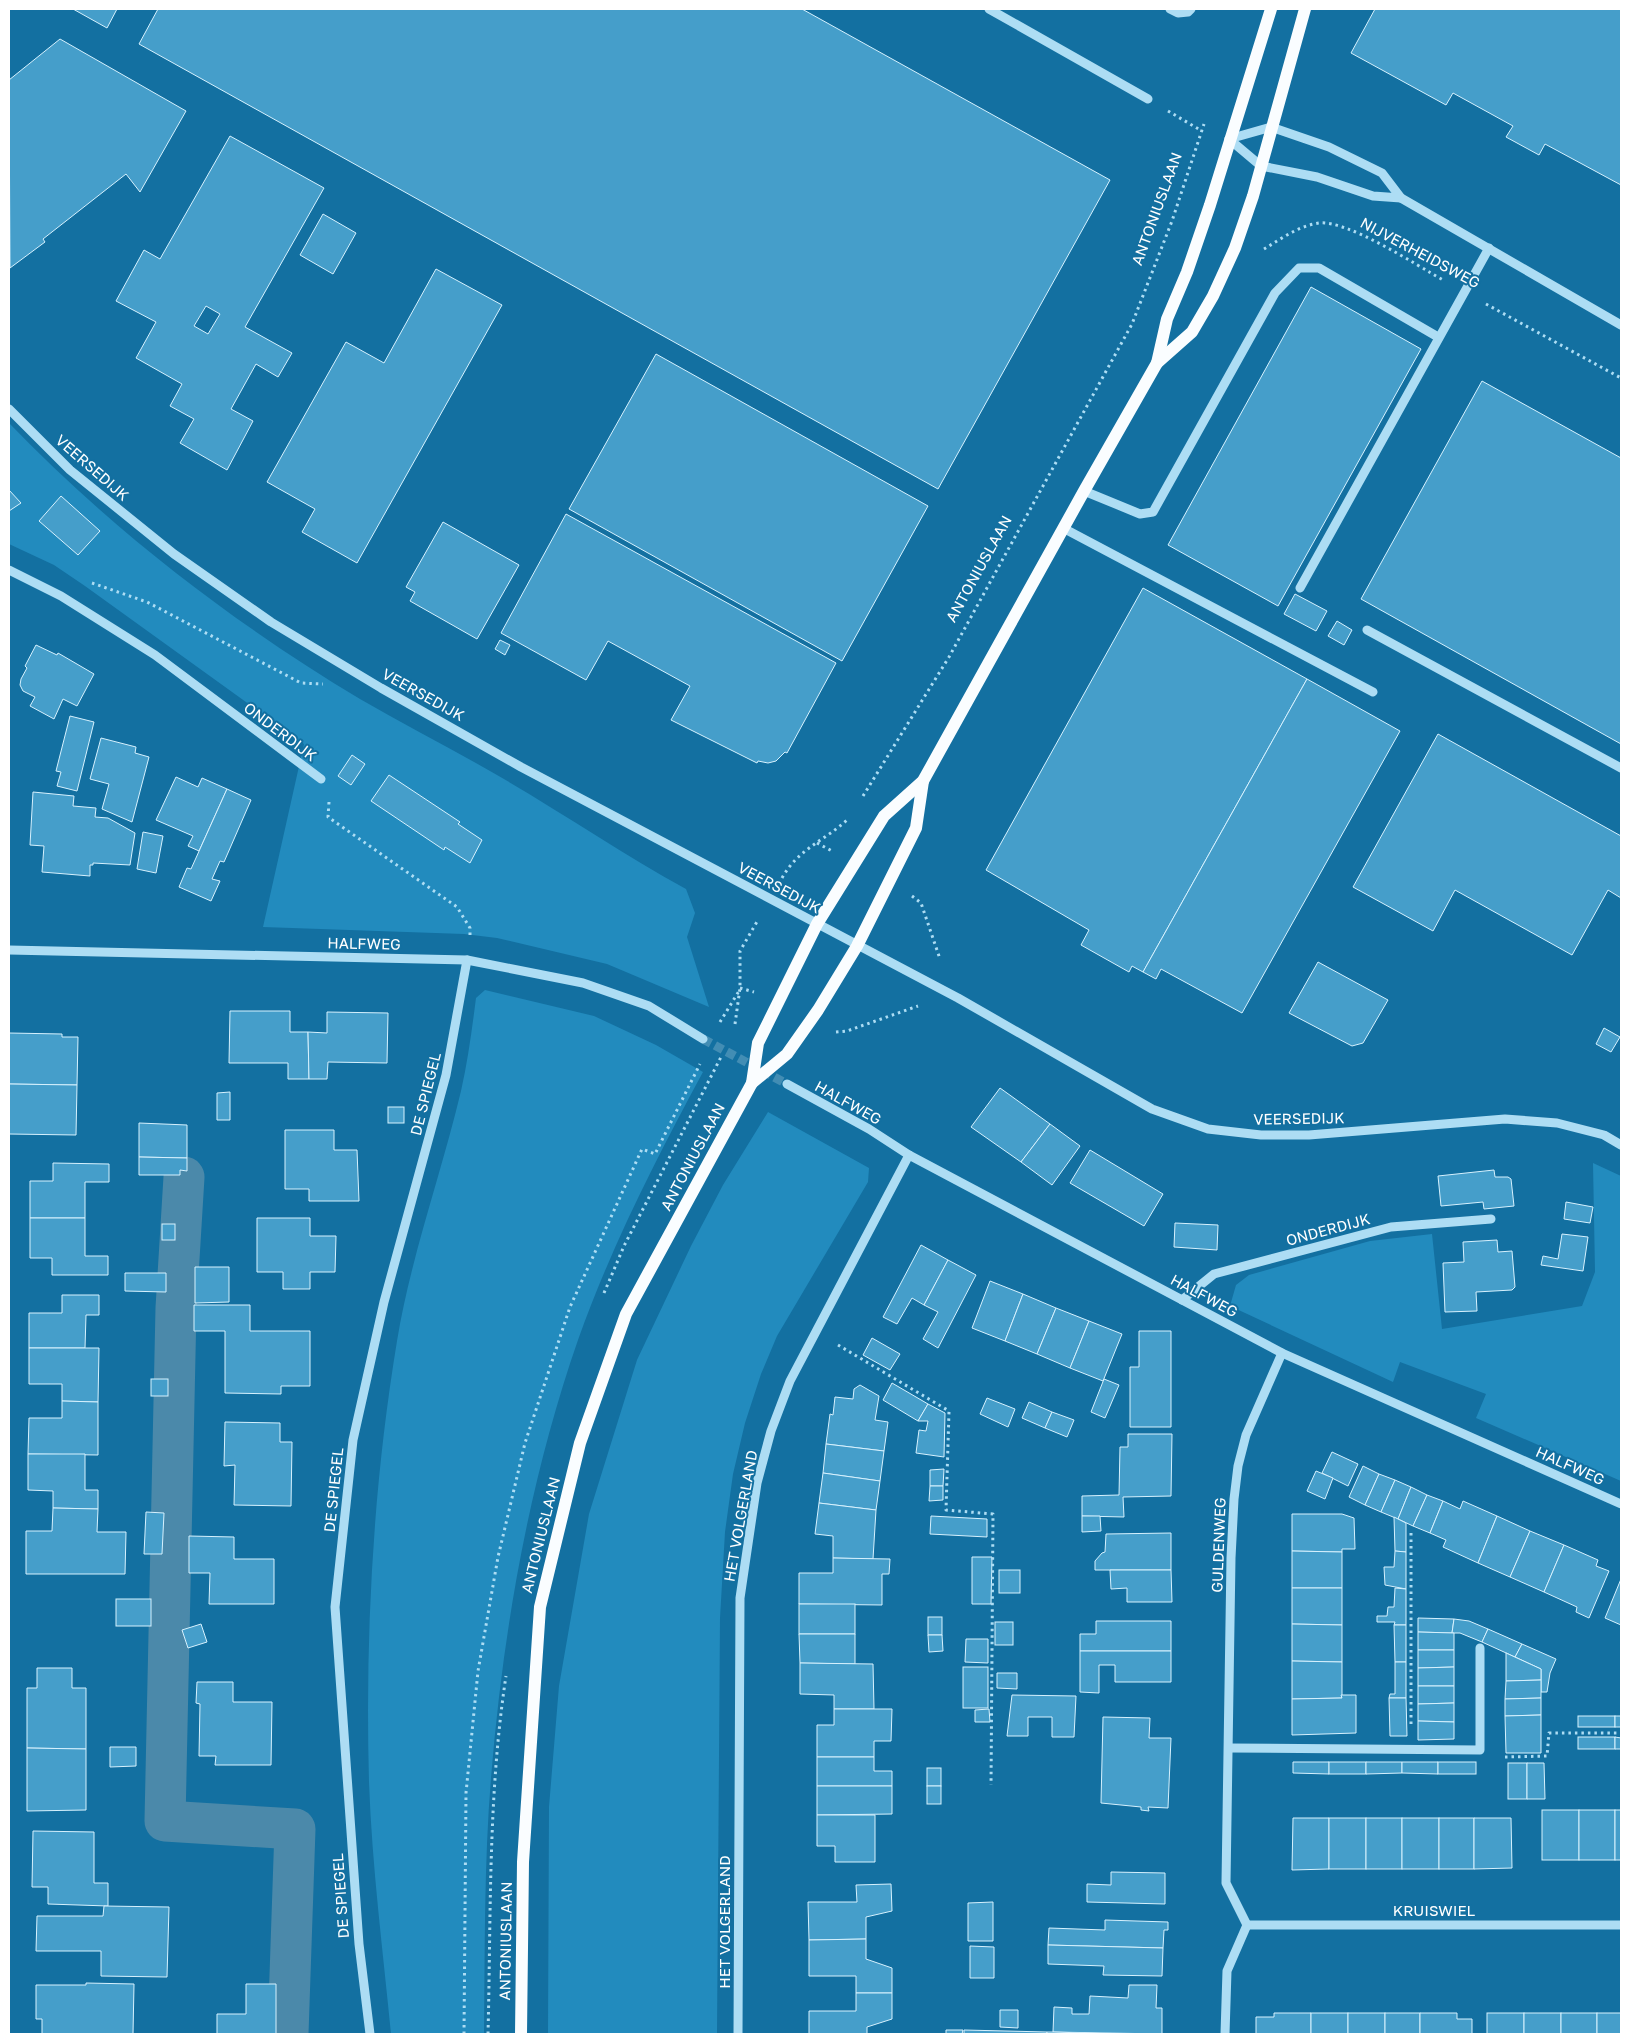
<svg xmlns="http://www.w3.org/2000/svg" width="1630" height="2043" font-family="'Golos Text',sans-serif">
<rect width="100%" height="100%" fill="#1370a1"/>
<g fill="#228bbe">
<path d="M9 423C111 529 233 623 360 699 405 725 452 749 497 775 561 812 621 853 686 889L695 913 687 937 709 1007 607 964 497 938 464 934 263 927 304 744 85 586 54 565 9 544Z"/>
<path d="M485 990 594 1016 656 1045 703 1072C656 1159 611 1247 578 1340 529 1481 503 1630 491 1778 484 1863 485 1949 484 2034H391C383 1951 372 1867 369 1782 365 1636 373 1486 397 1341 411 1256 441 1175 461 1091 468 1060 472 1029 476 998Z"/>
<path d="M768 1112 869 1168 868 1182 777 1336 761 1374 745 1423 733 1474 725 1532 720 1618 717 2034H548L549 1807 559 1686 589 1514 637 1360 691 1246 723 1185Z"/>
<path d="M1593 1163 1621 1176V1481L1476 1418 1486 1394 1400 1362 1393 1382 1230 1306 1236 1285 1249 1275 1370 1241 1432 1234 1442 1329 1582 1306 1595 1272Z"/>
</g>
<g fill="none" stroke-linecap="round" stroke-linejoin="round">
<path stroke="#4b89aa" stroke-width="41" d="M184 1177 176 1308 165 1821 295 1829 288 2034"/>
</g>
<g fill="#459eca" stroke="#d6f1fe" fill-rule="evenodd">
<path d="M73 9H117L107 28Z"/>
<path d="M158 9H802L1110 180 938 489 139 44Z"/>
<path d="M1375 9H1621V185L1545 144 1539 155 1506 137 1513 126 1453 93 1446 105 1351 53Z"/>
<path d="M60 39 186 111 140 192 126 174 43 239 45 242 10 268 9 80Z"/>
<path d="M230 136 324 188 245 327 292 353 278 377 256 364 231 409 253 421 227 470 180 443 194 419 170 406 182 384 136 358 156 322 116 301 144 250 160 259ZM206 306 220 314 208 334 194 326Z"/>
<path d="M323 214 356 233 333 274 300 255Z"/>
<path d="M436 269 502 305 357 563 302 532 315 509 267 482 346 342 384 363Z"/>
<path d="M1311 287 1421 349 1278 606 1168 545Z"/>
<path d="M656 354 928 506 842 661 569 509Z"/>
<path d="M1482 381 1621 458V744L1361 599Z"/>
<path d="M9 490 21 503 9 511Z"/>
<path d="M61 496 100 531 78 555 39 521Z"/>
<path d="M566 514 836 663 787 753 785 752 776 761 768 763 758 761 757 763 671 720 690 686 608 641 586 680 501 633Z"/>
<path d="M443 522 519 565 477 639 410 601 415 592 406 587Z"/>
<path d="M1143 588 1307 679 1143 972 1132 966 1129 972 1081 945 1089 930 986 870Z"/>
<path d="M1295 594 1327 611 1316 631 1284 614Z"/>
<path d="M1337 621 1352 630 1344 645 1328 636Z"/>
<path d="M500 640 510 645 505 655 495 649Z"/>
<path d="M36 645 57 655 58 653 94 674 77 706 63 699 54 719 30 706 35 697 23 691 20 685 21 679 27 668 25 666Z"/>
<path d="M1307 679 1400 731 1242 1013 1161 969 1156 979 1143 972Z"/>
<path d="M70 716 94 722 77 791 57 786 61 772 56 771Z"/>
<path d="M1438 734 1621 836V898L1608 890 1572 955 1455 890 1433 931 1353 887Z"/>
<path d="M101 738 136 747 135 753 149 757 132 822 102 809 109 784 90 779Z"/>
<path d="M352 755 365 764 351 785 338 776Z"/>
<path d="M389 775 460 822 458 824 482 840 470 863 445 847 444 850 371 801Z"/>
<path d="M176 777 198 787 202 778 227 789 199 851 188 846 193 836 156 820Z"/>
<path d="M227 789 251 800 224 862 220 861 212 879 220 881 211 901 179 887 187 868 191 869Z"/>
<path d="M33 792 74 796 73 806 96 808 95 817 108 818 135 833 130 865 93 863V865H90V876L42 872 44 846 30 845Z"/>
<path d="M143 832 163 836 156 873 137 869Z"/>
<path d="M1318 962 1388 1000 1363 1043 1352 1046 1289 1013Z"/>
<path d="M230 1011H290V1032H308L309 1079H288V1063H229Z"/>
<path d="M327 1012 388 1013 387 1063 328 1062 327 1079H309L308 1032 327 1033Z"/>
<path d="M1604 1028 1620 1037 1611 1052 1596 1044Z"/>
<path d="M9 1033 62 1034V1037H78L77 1085 9 1084Z"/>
<path d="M9 1084 77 1085 76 1135 9 1134Z"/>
<path d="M1000 1088 1050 1124 1021 1162 971 1127Z"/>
<path d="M230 1092V1120H217V1093Z"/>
<rect x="388" y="1107" width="16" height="16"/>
<path d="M139 1123 187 1125V1158L139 1157Z"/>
<path d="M1050 1124 1080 1146 1052 1185 1021 1162Z"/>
<path d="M285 1130H334V1150H357L359 1201H309V1189H285Z"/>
<path d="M1090 1150 1163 1194 1144 1226 1070 1183Z"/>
<path d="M139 1157 187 1158V1171L180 1170V1175H139Z"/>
<path d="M53 1163 109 1164V1182H85V1218H30V1181H53Z"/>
<path d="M1494 1170 1495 1177H1508L1511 1179 1514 1206 1484 1209 1483 1202 1441 1206 1438 1176Z"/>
<path d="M1566 1202 1593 1207 1590 1223 1564 1219Z"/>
<path d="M30 1218H85V1256H108V1275H52V1258H30Z"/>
<path d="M257 1218H310V1236H336L335 1272H310V1289H283V1272H257Z"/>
<path d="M1175 1223 1218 1225 1217 1250 1174 1247Z"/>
<rect x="162" y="1224" width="13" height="16"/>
<path d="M1562 1234 1588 1237 1583 1271 1541 1265 1543 1256 1558 1259Z"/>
<path d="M1497 1240 1498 1252 1512 1251 1515 1287 1512 1290 1476 1292 1477 1311 1445 1312 1443 1263 1464 1262 1463 1242Z"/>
<path d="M921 1245 948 1260 924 1305 912 1298 897 1324 883 1317Z"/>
<path d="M948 1260 976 1275 938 1348 923 1339 938 1312 924 1305Z"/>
<path d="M195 1267H229V1302L195 1303Z"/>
<path d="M125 1273H166V1292L125 1291Z"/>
<path d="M990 1281 1023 1294 1005 1341 972 1328Z"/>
<path d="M1023 1294 1056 1308 1037 1354 1005 1341Z"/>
<path d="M62 1295H99V1315H86L85 1348H29V1313H62Z"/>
<path d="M194 1305H250V1331H310V1386H281V1394L225 1393V1331H194Z"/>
<path d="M1056 1308 1089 1321 1070 1368 1037 1354Z"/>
<path d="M1089 1321 1122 1334 1103 1381 1070 1368Z"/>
<path d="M1139 1331H1171V1427H1130V1367H1139Z"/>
<path d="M872 1338 900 1354 890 1370 863 1355Z"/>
<path d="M29 1348H99L98 1402 62 1401V1384H29Z"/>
<rect x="151" y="1379" width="17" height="17"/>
<path d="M1104 1379 1119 1385 1105 1418 1091 1412Z"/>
<path d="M892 1383 928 1404 918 1421 883 1400Z"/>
<path d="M860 1385 879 1396 875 1420 888 1422 884 1451 826 1444 830 1414 833 1415 835 1397 853 1399 854 1389Z"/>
<path d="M987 1398 1015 1409 1008 1427 980 1414Z"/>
<path d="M62 1401 98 1402V1455L28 1454 29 1418H62Z"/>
<path d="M1029 1402 1052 1412 1045 1428 1022 1418Z"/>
<path d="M928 1404 945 1413 944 1457 916 1453 919 1430 926 1431 928 1421H918Z"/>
<path d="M1052 1412 1074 1420 1067 1437 1045 1428Z"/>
<path d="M225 1422 280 1423V1442H292L291 1506 234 1505 235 1465 224 1466Z"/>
<path d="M1128 1434H1172L1171 1496 1123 1497 1124 1517 1082 1516V1496L1119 1495 1120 1447H1128Z"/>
<path d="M826 1444 884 1451 880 1481 823 1473Z"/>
<path d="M1332 1452 1358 1464 1348 1486 1322 1473Z"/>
<path d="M28 1454H85V1490H98V1509L53 1508V1491L28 1490Z"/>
<path d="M1363 1466 1379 1474 1365 1505 1349 1497Z"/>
<path d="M944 1469 943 1486H930V1470Z"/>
<path d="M1316 1471 1333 1478 1325 1499 1307 1491Z"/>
<path d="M823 1473 880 1481 876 1510 819 1503Z"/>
<path d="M1379 1474 1395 1480 1381 1512 1365 1505Z"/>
<path d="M1395 1480 1411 1487 1398 1519 1381 1512Z"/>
<path d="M930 1486H943V1500L929 1501Z"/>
<path d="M1411 1487 1427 1495 1413 1526 1398 1519Z"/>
<path d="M1427 1495 1443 1501 1430 1533 1413 1526Z"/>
<path d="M1443 1501 1460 1509 1463 1501 1497 1516 1478 1563 1443 1547 1446 1540 1430 1533Z"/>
<path d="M819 1503 876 1510 873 1559 833 1558V1536L815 1534Z"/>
<path d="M53 1508 98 1509 97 1532H126L125 1574H26V1531H52Z"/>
<path d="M146 1512 164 1513 162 1554H144Z"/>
<path d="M1292 1514H1342L1354 1518 1355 1549H1342V1552L1292 1551Z"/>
<path d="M931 1516 987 1519V1537L930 1534Z"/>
<path d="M1082 1516H1100L1101 1531 1082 1532Z"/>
<path d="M1497 1516 1530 1531 1510 1577 1478 1563Z"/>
<path d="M1394 1517 1406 1523V1552L1395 1551Z"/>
<path d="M1530 1531 1564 1545 1544 1592 1510 1577Z"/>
<path d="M1171 1533V1570H1095V1561L1102 1553 1105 1552 1106 1534Z"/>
<path d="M189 1536 234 1537V1559H274V1604H209L210 1573H189Z"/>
<path d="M1564 1545 1598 1560 1596 1566 1609 1571 1589 1618 1576 1612 1577 1607 1544 1592Z"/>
<path d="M1292 1551 1342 1552V1588H1292Z"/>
<path d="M1395 1551 1406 1552V1589L1385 1585 1384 1567H1394Z"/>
<path d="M972 1557H992L991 1604H972Z"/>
<path d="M833 1558 890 1559 889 1574H882V1605L799 1604V1573H833Z"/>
<rect x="999" y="1570" width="21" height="23"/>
<path d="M1110 1570H1171L1172 1602H1127V1588L1111 1589Z"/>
<path d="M1621 1579V1625L1605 1618Z"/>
<path d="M1292 1588H1342V1625L1292 1624Z"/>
<path d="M1395 1588 1406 1589V1625H1394L1395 1622H1377V1616H1387L1388 1607H1394Z"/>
<rect x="116" y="1599" width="35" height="27"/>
<rect x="799" y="1604" width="56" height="30"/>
<rect x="928" y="1617" width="14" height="18"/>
<path d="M1418 1618 1454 1619 1452 1633 1418 1632Z"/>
<path d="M1454 1619 1469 1621 1488 1629 1482 1642 1460 1633H1452Z"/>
<path d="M1096 1621H1171V1651H1080V1634H1096Z"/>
<rect x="995" y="1622" width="18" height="23"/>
<path d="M201 1624 207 1642 188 1648 182 1630Z"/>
<path d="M1292 1624 1342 1625V1662L1292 1661Z"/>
<path d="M1394 1625H1406V1662H1395Z"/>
<path d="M1488 1629 1522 1644 1515 1657 1482 1642Z"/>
<path d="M1418 1632 1454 1633V1650H1418Z"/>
<path d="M799 1634H855V1664L800 1663Z"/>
<path d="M928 1635H942L943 1651 929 1652Z"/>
<path d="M966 1639H988V1663L965 1662Z"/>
<path d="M1522 1644 1556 1659 1550 1673 1547 1692H1541V1669L1515 1657Z"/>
<path d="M1418 1650H1454V1667L1418 1668Z"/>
<path d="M1080 1651H1171V1682H1115V1665H1099V1693L1080 1692Z"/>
<path d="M1506 1653 1541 1669V1680L1506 1681Z"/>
<path d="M1292 1661 1342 1662V1698L1292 1699Z"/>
<path d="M1395 1662H1406V1698H1389L1390 1694H1395Z"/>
<path d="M800 1663 873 1664 874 1709H834V1695L800 1694Z"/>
<rect x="963" y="1667" width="25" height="41"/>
<path d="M1454 1667V1686H1418V1668Z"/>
<path d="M37 1668H72V1688H86V1749L27 1748V1688H37Z"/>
<path d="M997 1673H1017V1689L997 1688Z"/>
<path d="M1541 1680V1698L1505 1699 1506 1681Z"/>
<path d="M197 1682H233V1702H272L271 1765H215L216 1756H199L200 1704 196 1703Z"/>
<path d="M1418 1686H1454V1703L1418 1704Z"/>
<path d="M1012 1695 1076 1696 1074 1737H1052V1717H1028V1736H1007Z"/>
<path d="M1341 1695H1356V1733L1292 1735V1699L1342 1698Z"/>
<path d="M1389 1698H1406L1407 1736H1390Z"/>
<path d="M1541 1698V1715L1505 1716V1699Z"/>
<path d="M1454 1703V1722L1418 1721V1704Z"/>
<path d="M834 1709H892L891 1741H874V1757H817V1725H834Z"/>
<path d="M989 1709 990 1722H975V1710Z"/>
<path d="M1541 1715V1753H1506L1505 1716Z"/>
<rect x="1578" y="1716" width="37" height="11"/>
<rect x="1615" y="1716" width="6" height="11"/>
<path d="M1103 1717 1150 1718 1149 1738H1171L1168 1808 1148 1807 1149 1811 1141 1810V1807L1101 1803Z"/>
<path d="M1418 1721 1454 1722V1739L1418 1740Z"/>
<rect x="1578" y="1737" width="37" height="12"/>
<path d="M1615 1737 1621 1738V1749H1615Z"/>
<path d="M110 1747H136V1766L110 1767Z"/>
<path d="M27 1748 86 1749V1810L27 1811Z"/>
<path d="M817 1757H874V1771H892V1786H817Z"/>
<path d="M1293 1762H1329V1774L1293 1773Z"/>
<rect x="1329" y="1762" width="37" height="12"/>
<path d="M1366 1762H1402V1773L1366 1774Z"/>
<path d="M1402 1762H1438V1774L1402 1773Z"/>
<rect x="1438" y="1762" width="38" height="12"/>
<rect x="1508" y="1763" width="19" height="36"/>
<path d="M1527 1763H1544L1545 1799H1527Z"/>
<rect x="927" y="1768" width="14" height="18"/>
<path d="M817 1786H892V1814L817 1815Z"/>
<rect x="927" y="1786" width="14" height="18"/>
<rect x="1542" y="1810" width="37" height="50"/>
<rect x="1579" y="1810" width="36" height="50"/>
<rect x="1615" y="1810" width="6" height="50"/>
<path d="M817 1815H875V1862H835V1846H817Z"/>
<path d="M1293 1818H1329V1869L1292 1870Z"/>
<rect x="1329" y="1818" width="37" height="51"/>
<rect x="1366" y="1818" width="36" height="51"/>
<rect x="1402" y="1818" width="37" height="51"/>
<rect x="1439" y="1818" width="35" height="51"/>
<path d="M1474 1818H1511L1512 1868 1474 1869Z"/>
<path d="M33 1831 94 1832V1883H108V1906L48 1904V1887H32Z"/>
<path d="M1111 1872 1165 1873V1904L1087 1902V1884L1111 1885Z"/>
<path d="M891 1884 892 1911 866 1917V1939L809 1940 808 1902H857L856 1885Z"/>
<path d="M993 1902V1941H968V1903Z"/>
<path d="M104 1906 169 1907 167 1977 101 1976V1951H36L37 1916H103Z"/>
<path d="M1105 1920 1168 1922V1930H1164L1163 1948 1048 1945 1049 1928 1105 1930Z"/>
<path d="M866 1939V1959L892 1968V1993H856V1976H809V1940Z"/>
<path d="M1048 1945 1163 1948 1162 1976 1103 1975 1104 1966 1048 1964Z"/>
<path d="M970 1946 994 1947V1978H970Z"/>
<path d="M86 1983 134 1984 133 2034H42V2019H36V1985H86Z"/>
<path d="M246 1984H276V2034H217V2014H246Z"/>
<path d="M1129 1985H1157L1156 2008H1162V2034L1053 2032 1054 2007 1072 2008V2014H1089L1090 1996 1128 1998Z"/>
<path d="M856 1993H892V2019L867 2027V2034H809V2011H856Z"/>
<path d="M1000 2010H1018V2028L1000 2027Z"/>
<path d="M1274 2013H1311V2034H1256V2017H1274Z"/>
<rect x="1311" y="2013" width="37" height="21"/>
<rect x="1348" y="2013" width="37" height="21"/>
<rect x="1385" y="2013" width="35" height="21"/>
<path d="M1420 2013H1457V2019H1472V2034H1420Z"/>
<rect x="1487" y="2013" width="37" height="21"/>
<rect x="1524" y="2013" width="37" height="21"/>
<rect x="1561" y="2013" width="36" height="21"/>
<rect x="1597" y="2013" width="24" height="21"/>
<path d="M946 2030H963L962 2034H946Z"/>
<path d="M964 2030 1047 2032V2034H964Z"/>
<path d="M1047 2032H1053L1116 2034H1047Z"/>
</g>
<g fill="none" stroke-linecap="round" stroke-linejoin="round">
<path stroke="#428db4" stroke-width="9" stroke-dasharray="9 4.5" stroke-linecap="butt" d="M703 1039 787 1084"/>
<g stroke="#adddf4" stroke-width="3" stroke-dasharray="2.5 4" stroke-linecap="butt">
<path d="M1168 111 1202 131"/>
<path d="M1264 249C1281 239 1298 226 1319 223 1348 220 1416 265 1443 280"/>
<path d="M1486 304 1621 378"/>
<path d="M92 583 147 602 301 683 323 684"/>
<path d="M863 796 949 657 1132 324 1172 221 1204 124"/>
<path d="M329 802 328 817 457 907 470 928V935"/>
<path d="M817 843 832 851"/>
<path d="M782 878C798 849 824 841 847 820"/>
<path d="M912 896 921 903 940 959"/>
<path d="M740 988 754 992"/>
<path d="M720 1022 739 991"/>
<path d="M735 1024 740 988V951L758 920"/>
<path d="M836 1032 847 1031 918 1006"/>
<path d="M604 1293 624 1246 721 1057"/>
<path d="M838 1345 949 1411 946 1510 993 1514 991 1785"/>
<path d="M1411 1724V1530"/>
<path d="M1505 1757 1547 1756 1549 1733H1621"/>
<path d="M464 2034 466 1793 478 1671 498 1557 525 1443 570 1307 642 1149 655 1154 700 1064"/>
<path d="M488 2034C491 1915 488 1794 506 1676"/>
</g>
<g stroke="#adddf4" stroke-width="9">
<path d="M989 9 1148 99"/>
<path d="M1170 9 1178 13 1188 12 1191 9"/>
<path d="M1229 139 1271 127 1329 147 1382 173 1401 198 1621 325"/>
<path d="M1229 139 1261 166 1317 177 1373 196 1401 198"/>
<path d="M9 409 70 470 174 554 271 622 381 688 521 767 958 998 1152 1109 1208 1129 1261 1135H1309L1505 1119 1557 1123 1604 1135 1621 1145"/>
<path d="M1084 491 1140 514 1153 512 1275 293 1299 268H1319L1438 337"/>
<path d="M1063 528 1373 692"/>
<path d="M9 570 61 596 155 655 321 779"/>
<path d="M1300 588 1489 248"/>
<path d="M1367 630 1621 768"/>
<path d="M9 950 467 960 583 983 649 1006 703 1039"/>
<path d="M787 1084 869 1129 909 1155 1282 1353 1621 1504"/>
<path d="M1182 1300 1214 1274 1391 1227 1491 1219"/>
<path d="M1229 1748 1480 1750V1648"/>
<path d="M1247 1925H1621"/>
<path d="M370 2034 359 1944 335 1607 353 1440 384 1302 446 1075 467 960"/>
<path d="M738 2034 740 1598 757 1483 771 1431 790 1381 909 1155"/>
<path d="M1225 2034 1227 1971 1247 1925 1226 1883 1231 1558 1234 1499 1238 1466 1246 1435 1282 1353"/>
</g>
<g stroke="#fafdff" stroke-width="12">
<path d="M1157 363 1192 332 1213 296 1235 248 1253 196 1305 9"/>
<path d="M752 1083 787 1054 818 1010 857 946 916 828 923 781"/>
<path d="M521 2034 523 1862 540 1607 580 1443 626 1314 752 1083 758 1043 817 924 884 816 923 781 1084 491 1157 363 1167 319 1187 272 1210 205 1271 9"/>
</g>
</g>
<g text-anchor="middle" stroke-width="4" stroke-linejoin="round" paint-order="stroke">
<g font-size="15" fill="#fff" stroke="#1370a1">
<text transform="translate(1157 209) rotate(-70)" y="5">ANTONIUSLAAN</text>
<text transform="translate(1420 253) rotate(28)" y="5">NIJVERHEIDSWEG</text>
<text transform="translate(92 468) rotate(41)" y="5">VEERSEDIJK</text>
<text transform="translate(979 569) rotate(-61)" y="5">ANTONIUSLAAN</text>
<text transform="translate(423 695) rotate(29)" y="5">VEERSEDIJK</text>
<text transform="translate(280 732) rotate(37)" y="5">ONDERDIJK</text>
<text transform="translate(779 888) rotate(28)" y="5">VEERSEDIJK</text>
<text transform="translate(364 944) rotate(1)" y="5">HALFWEG</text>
<text transform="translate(426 1094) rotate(-76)" y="5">DE SPIEGEL</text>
<text transform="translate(848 1103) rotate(29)" y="5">HALFWEG</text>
<text transform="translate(1299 1119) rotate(-1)" y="5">VEERSEDIJK</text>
<text transform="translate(693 1157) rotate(-62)" y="5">ANTONIUSLAAN</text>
<text transform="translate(1328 1230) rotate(-15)" y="5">ONDERDIJK</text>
<text transform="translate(1204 1296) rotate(28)" y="5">HALFWEG</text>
<text transform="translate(1570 1466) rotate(24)" y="5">HALFWEG</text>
<text transform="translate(334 1490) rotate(-84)" y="5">DE SPIEGEL</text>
<text transform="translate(741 1516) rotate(-80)" y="5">HET VOLGERLAND</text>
<text transform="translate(541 1535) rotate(-76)" y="5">ANTONIUSLAAN</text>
<text transform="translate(1219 1545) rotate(-88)" y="5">GULDENWEG</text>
<text transform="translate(341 1896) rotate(-94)" y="5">DE SPIEGEL</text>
<text x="1434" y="1916">KRUISWIEL</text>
<text transform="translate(725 1922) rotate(-90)" y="5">HET VOLGERLAND</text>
<text transform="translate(506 1941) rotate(-89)" y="5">ANTONIUSLAAN</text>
</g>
</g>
<rect width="1630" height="2043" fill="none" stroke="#ffffff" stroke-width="20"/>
</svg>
